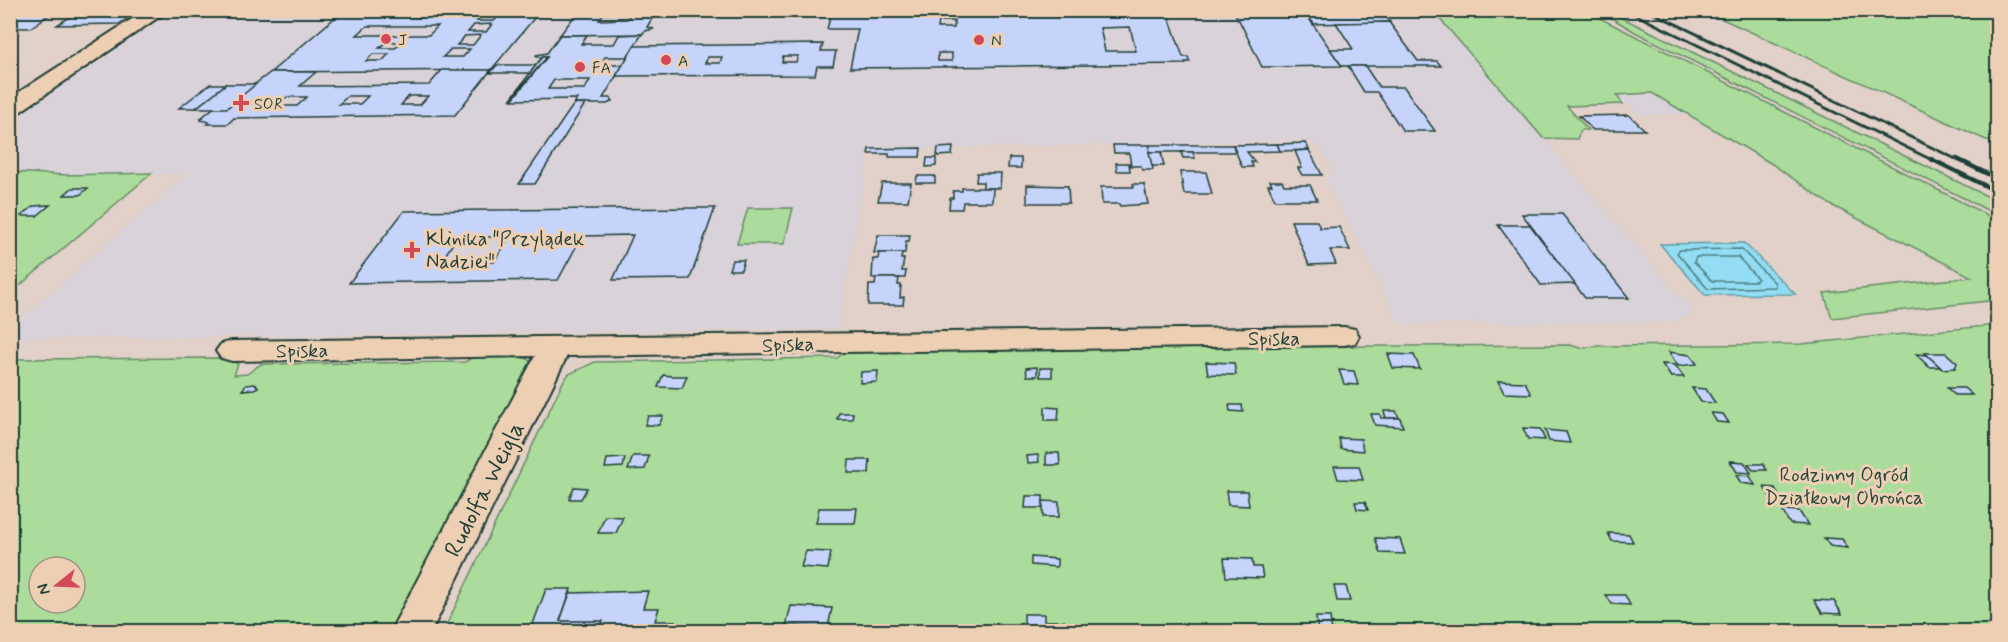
<svg xmlns="http://www.w3.org/2000/svg" width="2008" height="642" font-family="Mynerve,sans-serif">
<rect width="100%" height="100%" fill="#e1d1c9"/>
<filter id="ink" filterUnits="userSpaceOnUse"><feTurbulence type="fractalNoise" baseFrequency=".0167" numOctaves="2"/><feDisplacementMap in="SourceGraphic" scale="12" xChannelSelector="R" yChannelSelector="G"/><feConvolveMatrix kernelMatrix="1 2 1 2 8 2 1 2 1" color-interpolation-filters="sRGB"/></filter>
<g filter="url(#ink)">
<g fill="#d9d2d8">
<path d="M173 11H1433L1693 312 1673 322 1400 324 1324 175 1335 174 1320 146 1304 141 869 149 838 329 11 339V327L187 174 66 175 11 172V118Z"/>
<path d="M1653 94 1686 113 1640 115 1618 96Z"/>
</g>
<g fill="#acdc9b" stroke="#668c68" stroke-width="1.5" fill-rule="evenodd">
<path d="M1433 11H1586L1997 220V300L1832 318 1824 293 1972 277 1831 205 1772 164 1652 93 1616 95 1623 104 1567 106 1588 130H1581L1577 139 1543 138Z"/>
<path d="M1608 11 1997 201V215L1637 33 1606 15Z"/>
<path d="M1705 11H1997V145Z"/>
<path d="M10 172 66 175 152 173 11 293Z"/>
<path d="M748 208H793L784 244H737Z"/>
<path d="M1997 325V631L443 632 564 380 569 374 595 362 837 358 848 349 1570 345 1580 348 1599 346 1801 344Z"/>
<path d="M476 355H513L528 359 532 365 390 631 11 632V359L226 358 238 364 234 375 247 374 261 364 465 362ZM39 567H75V603H39Z"/>
</g>
<path fill="#92ddf3" stroke="#649da7" stroke-width="1.5" d="M1744 243 1795 294 1705 295 1660 244Z"/>
<g fill="none" stroke-linecap="round" stroke-linejoin="round">
<g stroke="#4d7d80" stroke-width="1.5">
<path d="M1741 249 1775 283V287L1708 289 1677 253 1680 250Z"/>
<path d="M1696 257H1738L1758 279 1755 281H1712L1694 262Z"/>
</g>
</g>
<g fill="#c6d4fb" stroke="#1f3d34" stroke-width="1.5" fill-rule="evenodd">
<path d="M10 10H56L30 28H10Z"/>
<path d="M81 10H140L119 24 57 25Z"/>
<path d="M344 10H541L491 70 271 72ZM419 11H435L429 17H412ZM485 13H502L494 21H477ZM492 24 486 32H468L474 25ZM367 26H438L429 35H357ZM481 35 473 45H457L465 36ZM387 42H403L395 48H379ZM451 49H470L463 57H443ZM373 54H389L382 61H366Z"/>
<path d="M579 10H657L647 27 654 29 645 31 642 34 560 35ZM631 13 627 19 599 20 603 14Z"/>
<path d="M657 10H833L656 12Z"/>
<path d="M882 10V14L955 13 954 16 1168 14 1183 57H1188L1190 62H1185L1186 64 850 68 858 29H827L832 11ZM939 21H954V28H938ZM1130 27 1136 51H1105L1100 28ZM938 53H952V61H938Z"/>
<path d="M1303 10H1380L1390 22 1314 24Z"/>
<path d="M1303 10 1342 66 1262 67 1239 20H1237L1235 11Z"/>
<path d="M1389 22 1418 61H1437L1441 66H1342L1330 49H1353L1336 23Z"/>
<path d="M642 34 627 57H605L600 65H623L603 98H611L613 101 607 104H574L577 99 512 100 547 57H537L536 55 547 53 560 35H587L581 44H614L619 35ZM554 80H590L585 89H548Z"/>
<path d="M823 44 821 51H836L833 66H817L815 75 616 76 634 46ZM783 56H798L796 62H782ZM708 57H722L720 63H705Z"/>
<path d="M542 57H547L510 100 536 65Z"/>
<path d="M497 65H536L530 73H490Z"/>
<path d="M1348 66H1365L1379 87H1404L1435 131H1403L1377 92H1364Z"/>
<path d="M442 70H491L455 115 234 118 228 124H207L209 122 201 120 203 118H201L238 88 251 87 271 72H316L300 86 429 85ZM348 96H368L360 104H339ZM409 96H428L420 105H401ZM287 97H307L297 106H276Z"/>
<path d="M210 84H226L196 108H179Z"/>
<path d="M226 84H256L227 108H196Z"/>
<path d="M574 104H585L535 184H519Z"/>
<path d="M1629 115 1645 130H1593L1579 116Z"/>
<path d="M1306 143 1309 150 1280 151 1277 144Z"/>
<path d="M1277 144 1280 151 1247 152 1255 162H1251L1253 167H1242L1233 145Z"/>
<path d="M1113 145H1150L1153 170H1142L1141 166H1131L1129 153H1114Z"/>
<path d="M1150 145H1233L1235 152H1149Z"/>
<path d="M953 147 952 155 937 156 938 148Z"/>
<path d="M921 148 920 157H889V154H868L869 149Z"/>
<path d="M1309 150 1322 175H1302L1298 168H1302L1295 151Z"/>
<path d="M1149 152H1161L1164 166H1152Z"/>
<path d="M1181 152H1193L1195 158H1183Z"/>
<path d="M927 158H936V166L926 167Z"/>
<path d="M1009 158H1021V168H1008Z"/>
<path d="M1116 163H1129L1130 171H1117Z"/>
<path d="M1180 172H1206L1212 194H1184Z"/>
<path d="M977 173H1001L1000 188H983V182H976Z"/>
<path d="M917 176H935V183H916Z"/>
<path d="M1270 181H1282L1284 185H1310L1317 200H1275L1268 185H1272Z"/>
<path d="M882 183H911L908 201H878Z"/>
<path d="M1133 184H1144L1148 204 1120 206 1119 204H1102L1101 187H1134Z"/>
<path d="M1027 185 1068 186 1069 203H1027Z"/>
<path d="M72 188H88L80 195H64Z"/>
<path d="M962 188H993L992 202H963L962 209H949L950 198H953V191H962Z"/>
<path d="M50 205 37 216H21L34 206Z"/>
<path d="M694 208H715L690 279 613 280 633 235 582 236 558 280 349 283 404 211ZM457 237H510L494 262 440 263Z"/>
<path d="M1522 214H1562L1629 298H1585Z"/>
<path d="M1291 221H1317L1320 228 1339 227 1350 250H1330L1336 264 1309 265Z"/>
<path d="M1498 225H1530L1575 284 1541 285Z"/>
<path d="M878 235H910L909 241H906L905 253H874Z"/>
<path d="M879 253H902L901 259H904L902 271H906L905 278H872L873 259H878Z"/>
<path d="M732 260H744L741 270H729Z"/>
<path d="M876 278H899L898 285H901L900 298 904 297 903 305H868L869 285H875Z"/>
<path d="M1669 352 1690 355 1697 364 1678 366Z"/>
<path d="M1925 353H1946L1957 363 1955 368 1942 369Z"/>
<path d="M1388 354 1414 355 1420 369 1393 368Z"/>
<path d="M1916 354 1927 355 1940 367H1929Z"/>
<path d="M1206 362 1234 363 1236 375 1208 374Z"/>
<path d="M1662 364 1675 365 1684 377H1671Z"/>
<path d="M1037 367V376H1027L1026 368Z"/>
<rect x="1040" y="368" width="12" height="9"/>
<path d="M1339 370 1354 371 1358 385 1344 384Z"/>
<path d="M878 371 877 382 860 383 861 372Z"/>
<path d="M663 375 673 376H687L682 388 658 387Z"/>
<path d="M1498 381 1525 382 1531 394 1504 393Z"/>
<path d="M255 384 258 387 254 389 242 390 246 385Z"/>
<path d="M1692 388 1706 389 1715 403 1701 402Z"/>
<path d="M1947 388H1964L1972 395H1955Z"/>
<path d="M1229 405H1242L1243 412 1230 411Z"/>
<path d="M1045 407 1059 408 1058 420H1045Z"/>
<path d="M1384 411H1396L1399 418H1386Z"/>
<path d="M839 413H853L852 419H837Z"/>
<path d="M1711 413 1723 414 1729 423 1717 422Z"/>
<path d="M1371 414H1380L1381 418H1400L1403 427 1375 425Z"/>
<path d="M648 416H663L659 425H645Z"/>
<path d="M1523 428 1540 429 1545 440 1528 439Z"/>
<path d="M1545 430 1566 432 1570 443 1549 441Z"/>
<path d="M1339 438 1361 439 1363 451 1341 449Z"/>
<path d="M1046 453H1059L1060 465H1046Z"/>
<path d="M1038 455 1039 462 1028 463 1027 456Z"/>
<path d="M633 456H649L645 469 628 470Z"/>
<path d="M625 458 623 467 605 468 607 459Z"/>
<path d="M849 460H870L869 473H848Z"/>
<path d="M1730 461 1744 462 1751 473 1737 472Z"/>
<path d="M1748 464H1763L1767 470H1753Z"/>
<path d="M1334 466H1359L1363 480 1338 479Z"/>
<path d="M1736 475 1750 476 1755 485 1741 483Z"/>
<path d="M574 487 587 488 581 499H569Z"/>
<path d="M1764 487 1775 488 1780 498 1769 496Z"/>
<path d="M1226 491H1247L1249 506 1228 505Z"/>
<path d="M1026 496H1043V508H1025Z"/>
<path d="M1043 501 1059 502V517H1043Z"/>
<path d="M1355 502H1365L1368 510 1357 509Z"/>
<path d="M819 508H857L855 523H816Z"/>
<path d="M1782 510 1799 511 1808 525 1790 524Z"/>
<path d="M605 516 623 517 616 533H598Z"/>
<path d="M1608 533 1629 534 1633 542 1612 541Z"/>
<path d="M1375 538 1400 539 1405 554 1380 553Z"/>
<path d="M1824 538 1842 539 1848 548 1830 546Z"/>
<path d="M806 551 831 552 828 569 801 567Z"/>
<path d="M1031 557 1057 559V567L1031 565Z"/>
<path d="M1224 558 1252 559 1253 567H1261L1263 578 1226 577Z"/>
<path d="M1334 586H1346L1350 601H1337Z"/>
<path d="M546 589H571L560 621H603L599 632H530Z"/>
<path d="M648 591 643 608H659L655 621H675L672 632H599L603 621H560L570 593Z"/>
<path d="M1606 595H1625L1630 605 1612 604Z"/>
<path d="M1814 600 1834 601 1842 614 1822 613Z"/>
<path d="M791 606 832 608 828 627 786 626Z"/>
<path d="M1024 614H1044V621H1064V632H1024Z"/>
<path d="M1316 617H1330L1332 632H1318Z"/>
<path d="M1243 626 1272 627 1273 632H1234L1243 631Z"/>
</g>
<g fill="none" stroke-linecap="round" stroke-linejoin="round">
<defs>
<g id="minor">
<path d="M146 10H169L18 113 10 115V98Z"/>
<path d="M1344 327 1355 329 1359 336 1355 343 1344 345 567 356 431 632H390L535 356 232 361 221 358 216 351 221 344 232 341Z"/>
</g>
</defs>
<use href="#minor" stroke="#1f3d34" stroke-width="4"/>
<use href="#minor" fill="#edd0b4" fill-rule="evenodd"/>
<g stroke="#1f3d34" stroke-width="3">
<path d="M1626 10 1934 161"/>
<path d="M1647 10 1960 161"/>
</g>
<g stroke="#1f3d34" stroke-width="4.5">
<path d="M1931 159 1998 192"/>
<path d="M1957 159 1998 179"/>
</g>
</g>
</g>
<g fill="#d1495b" stroke="#edd0b4" stroke-width="2">
<circle cx="386" cy="39" r="6"/>
<circle cx="979" cy="40" r="6"/>
<circle cx="666" cy="60" r="6"/>
<circle cx="580" cy="67" r="6"/>
<path d="M238 94h6v6h6v6h-6v6h-6v-6h-6v-6h6z"/>
<path d="M409 241h6v6h6v6h-6v6h-6v-6h-6v-6h6z"/>
</g>
<g text-anchor="middle" stroke-width="6" stroke-linejoin="round" paint-order="stroke">
<g font-size="16" fill="#1f3d34" stroke="#edd0b4" text-anchor="start">
<text x="398" y="45">J</text>
<text x="991" y="46">N</text>
<text x="678" y="66">A</text>
<text x="592" y="73">FA</text>
<text x="254" y="109">SOR</text>
</g>
<g font-size="20" fill="#1f3d34" stroke="#edd0b4" text-anchor="start">
<text x="426" y="245">Klinika "Przylądek<tspan x="426" dy="23">Nadziei"</tspan></text>
</g>
<g font-size="20" fill="#1f3d34" stroke="#edd0b4">
<text x="1274" y="345">Spiska</text>
<text transform="translate(788 344) rotate(-2)" y="7">Spiska</text>
<text transform="translate(302 350) rotate(-1)" y="7">Spiska</text>
</g>
<g font-size="20" fill="#264539" stroke="#edd0b4">
<text x="1844" y="481">Rodzinny Ogród<tspan x="1844" dy="23">Działkowy Obrońca</tspan></text>
</g>
<g font-size="24" fill="#1f3d34" stroke="#edd0b4">
<text transform="translate(484 489) rotate(-63)" y="8">Rudolfa Weigla</text>
</g>
</g>
<rect width="2008" height="642" fill="none" stroke="#edd0b4" stroke-width="36"/>
<rect x="18" y="18" width="1972" height="606" fill="none" stroke="#1f3d34" stroke-width="2" filter="url(#ink)"/>
<g transform="translate(57 585) rotate(252)"><circle r="28" fill="#edd0b4" stroke="#9b9581" stroke-width="1.5"/>
<path d="M0-4.5L10 22L0 15L-10 22Z" fill="#d1495b"/>
<text y="-9" font-size="16" font-weight="bold" text-anchor="middle" fill="#1f3d34">N</text>
</g>
</svg>
